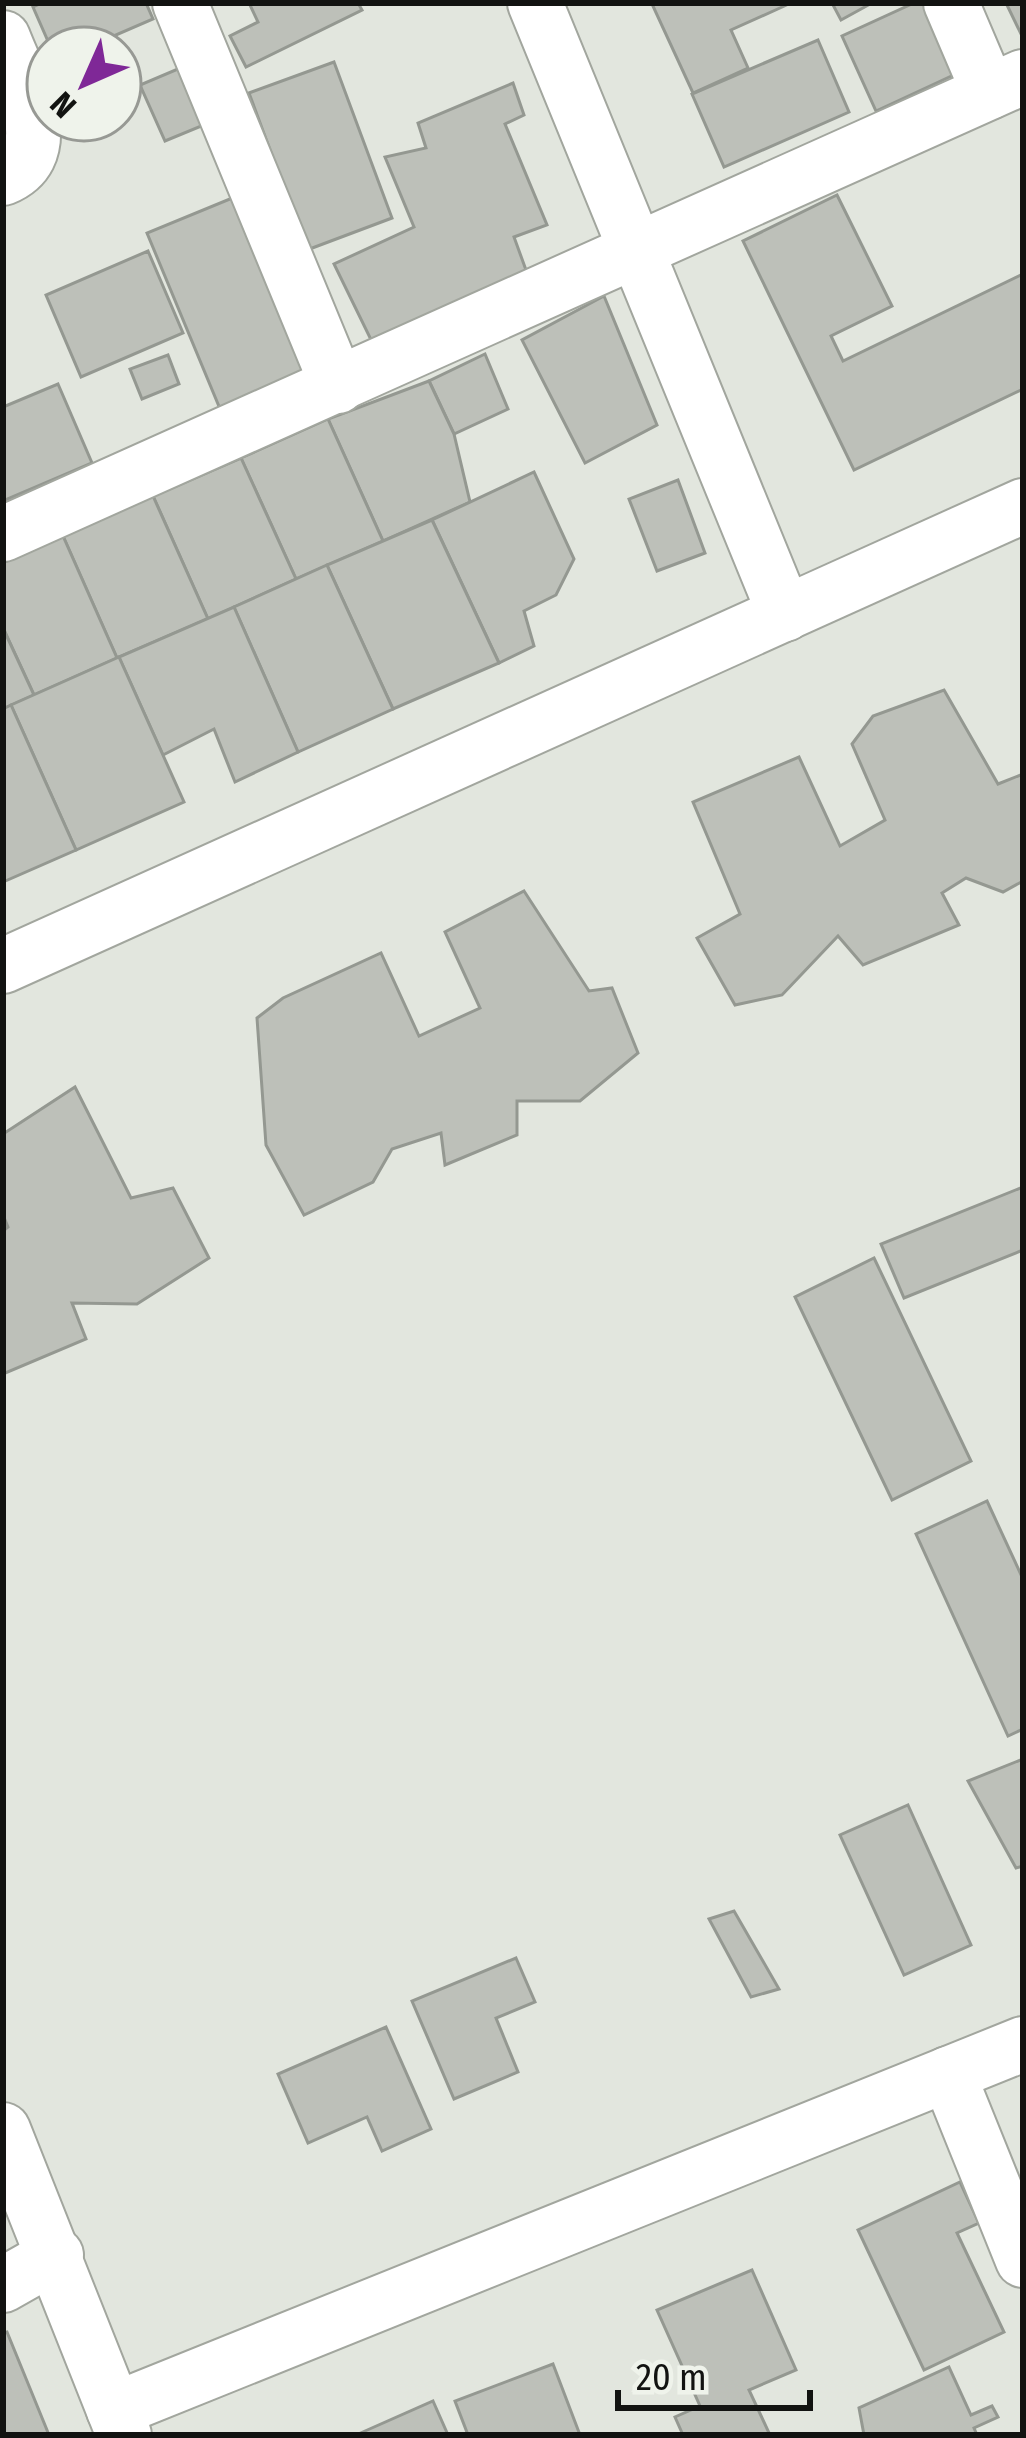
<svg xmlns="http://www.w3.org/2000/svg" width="1026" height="2438" font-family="'Fira Sans Condensed',sans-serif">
<rect width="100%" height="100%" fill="#e2e6de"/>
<g fill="#bdc0b9" stroke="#949891" stroke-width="3">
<path d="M42 3H146L153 19 86 48H51L33 7Z"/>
<path d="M249 3H358L362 10 246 67 230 36 258 22Z"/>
<path d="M791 3 731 30 748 68 693 93 652 4Z"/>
<path d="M832 3H872L841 20Z"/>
<path d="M914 3H928L960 72 876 111 842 36Z"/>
<path d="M1006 3H1023V38Z"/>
<path d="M818 40 849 112 724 167 692 94Z"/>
<path d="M334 62 392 218 307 250 249 93Z"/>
<path d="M192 63 216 120 165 141 140 85Z"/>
<path d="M513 83 524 115 505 124 547 225 514 237 526 270 376 350 334 264 414 227 385 157 426 148 418 123Z"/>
<path d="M242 194 318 376 223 416 147 233Z"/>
<path d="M837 195 892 306 831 336 843 361 1023 274V389L854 470 743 241Z"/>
<path d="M148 251 183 333 81 377 46 295Z"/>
<path d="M604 296 657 425 585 463 522 340Z"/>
<path d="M485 354 508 409 454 434 429 381Z"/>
<path d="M168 355 179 384 142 399 130 369Z"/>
<path d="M429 381 454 434 470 502 383 541 328 419Z"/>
<path d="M58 384 92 463 3 501V407Z"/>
<path d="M328 419 383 541 296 579 241 458Z"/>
<path d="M241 458 296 579 208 619 153 496Z"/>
<path d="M534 472 574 559 556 595 524 611 534 646 499 663 432 520Z"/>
<path d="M678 480 705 553 657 571 629 499Z"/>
<path d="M153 496 208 619 117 658 63 536Z"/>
<path d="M432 520 499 663 393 709 327 565Z"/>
<path d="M63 536 117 658 34 695 3 628V563Z"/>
<path d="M327 565 393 709 298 752 234 607Z"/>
<path d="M234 607 298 752 235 782 214 729 163 755 119 657Z"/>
<path d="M3 628 34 695 3 709Z"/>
<path d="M119 657 184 802 76 850 11 705Z"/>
<path d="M944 690 998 784 1023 774V881L1003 892 966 878 942 893 959 925 863 965 838 936 782 995 735 1005 697 938 740 914 693 802 799 757 840 846 885 820 852 744 873 716Z"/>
<path d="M11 705 76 850 3 882V709Z"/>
<path d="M524 891 589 991 612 988 638 1053 580 1101H517V1135L445 1165 441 1133 392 1149 373 1182 304 1215 266 1145 257 1018 283 998 381 953 419 1036 480 1008 445 932Z"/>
<path d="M75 1087 131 1198 173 1188 209 1258 137 1304 72 1303 86 1339 3 1374V1231L8 1227 3 1215V1134Z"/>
<path d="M1023 1187V1250L904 1298 881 1244Z"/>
<path d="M874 1258 971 1461 892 1500 795 1297Z"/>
<path d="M987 1501 1023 1579V1729L1008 1736 916 1534Z"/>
<path d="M1023 1759V1866L1016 1868 968 1781Z"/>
<path d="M908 1805 971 1945 904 1975 840 1835Z"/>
<path d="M734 1911 779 1989 751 1997 709 1919Z"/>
<path d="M516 1958 535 2002 496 2018 518 2072 454 2099 412 2001Z"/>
<path d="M386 2027 431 2129 382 2151 367 2117 308 2143 278 2074Z"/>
<path d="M960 2182 979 2223 957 2233 1004 2332 924 2370 858 2230Z"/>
<path d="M752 2270 796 2370 749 2390 770 2435H683L675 2417 700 2406 657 2310Z"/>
<path d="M7 2332 49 2435H3V2333Z"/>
<path d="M553 2364 580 2435H468L455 2401Z"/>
<path d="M949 2367 971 2415 992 2406 998 2417 974 2428 977 2435H864L859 2408Z"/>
<path d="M433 2401 448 2435H356Z"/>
</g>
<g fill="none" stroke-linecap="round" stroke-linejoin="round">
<defs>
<g id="minor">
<path d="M180 3 338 386"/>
<path d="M535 3 785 614"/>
<path d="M951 3 989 92"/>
<path d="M3 38C19 80 62 154 3 178"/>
<path d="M3 534 1023 77"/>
<path d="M3 966 1023 506"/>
<path d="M948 2074 1023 2260"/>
<path d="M3 2130 124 2435"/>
<path d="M3 2285 56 2255"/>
<path d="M114 2410 1023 2044"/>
</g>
</defs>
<use href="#minor" stroke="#a2a69e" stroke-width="58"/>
<use href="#minor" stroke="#fff" stroke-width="54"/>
</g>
<rect width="1026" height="2438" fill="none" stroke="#121311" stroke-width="12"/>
<g transform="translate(84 84) rotate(225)"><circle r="57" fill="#eff3eb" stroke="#979994" stroke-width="3"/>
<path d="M0-9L21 45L0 30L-21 45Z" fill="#7f2897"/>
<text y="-18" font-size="33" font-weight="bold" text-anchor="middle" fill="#121311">N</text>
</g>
<path d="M618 2390v18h192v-18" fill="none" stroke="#121311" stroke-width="6"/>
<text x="636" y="2390" font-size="36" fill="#121311" stroke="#eff3eb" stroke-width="9" paint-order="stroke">20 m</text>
</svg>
